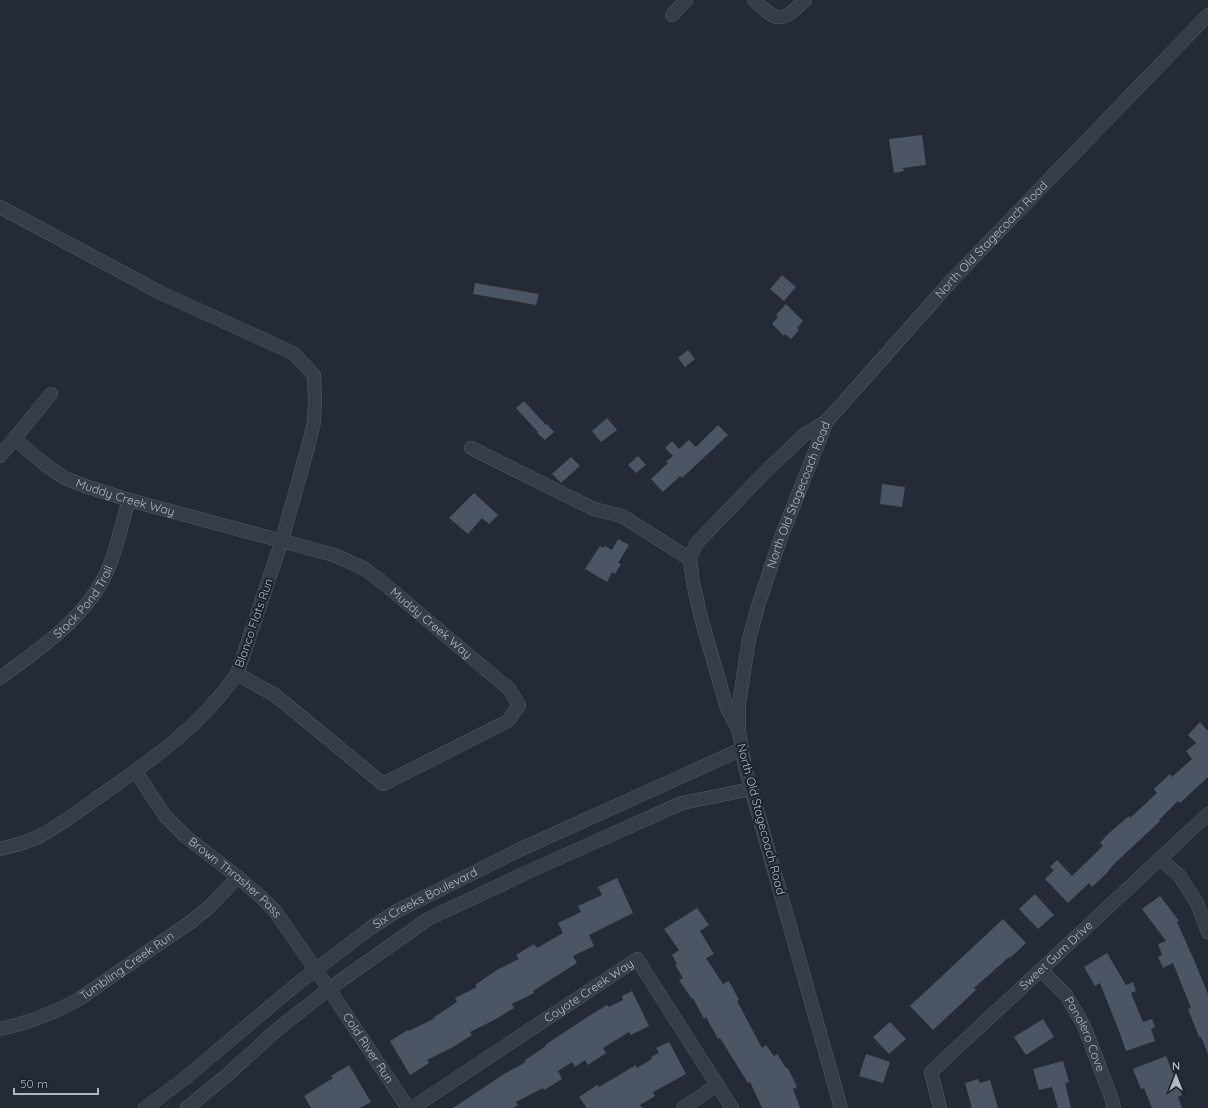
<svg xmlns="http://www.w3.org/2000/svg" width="1208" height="1108" font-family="Quicksand,sans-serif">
<rect width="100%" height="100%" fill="#242b37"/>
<g fill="#4c5563">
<path d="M922 135 926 165 903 168 904 171 894 173 889 139Z"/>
<path d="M782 275 796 287 784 301 770 289Z"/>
<path d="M475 283 539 294 536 305 473 294Z"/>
<path d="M786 304 803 321 797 328 799 330 791 339 785 334 784 336 772 324 778 317 776 315Z"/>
<path d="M688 350 695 359 685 367 678 358Z"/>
<path d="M524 401 546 425 547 424 554 432 545 440 537 433 538 432 516 408Z"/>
<path d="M607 418 617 430 601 442 592 431Z"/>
<path d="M718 425 728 435 682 478 680 476 663 492 651 479 668 463 666 462 673 456 665 448 672 441 679 449 689 440 696 447Z"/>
<path d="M638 456 646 465 636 473 628 465Z"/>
<path d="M571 457 580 466 561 483 552 474Z"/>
<path d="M882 484 905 487 902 507 880 504Z"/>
<path d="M474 493 498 515 489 524 482 518 468 534 449 518Z"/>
<path d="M618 539 629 545 618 563 621 564 615 574 612 572 607 582 585 569 600 546 603 548 605 546 612 550Z"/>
<path d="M1200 722 1208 731V777L1180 803 1178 801 1159 820 1160 821 1113 865 1107 873 1092 887 1089 883 1068 903 1045 879 1054 870 1050 867 1057 860 1072 876 1103 846 1100 843 1108 834 1129 816 1130 818 1157 793 1154 789 1170 774 1172 777 1192 759 1186 751 1196 743 1188 735Z"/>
<path d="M617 878 633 913 589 935 594 946 573 956 577 963 533 991 534 993 512 1004 514 1008 496 1019 470 1032 472 1035 453 1047 427 1060 429 1063 410 1075 390 1041 408 1030 409 1031 435 1018 434 1017 457 1002 455 998 477 987 475 985 497 970 519 959 516 955 534 944 537 948 563 933 558 923 581 912 578 906 602 895 598 887Z"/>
<path d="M1035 894 1054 915 1038 929 1019 909Z"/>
<path d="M1160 896 1179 921 1177 922 1194 960 1208 994V1054L1201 1037H1199L1188 1009 1191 1008 1173 963 1163 968 1158 957 1162 955 1158 944 1166 941 1142 909Z"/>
<path d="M697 908 709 925 700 931 714 954 706 958 723 984 729 981 739 1000 737 1001 762 1048 766 1045 774 1056 777 1054 786 1068H788L797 1087 793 1089 800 1108H762L750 1082 748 1083 720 1038 718 1039 706 1017 704 1019 693 998 692 999 679 980 683 978 675 965 677 964 672 955 679 950 664 929Z"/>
<path d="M1003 919 1026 943 1010 958 1009 957 974 988 976 990 933 1030 910 1006Z"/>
<path d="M1107 953 1126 985 1133 982 1136 991 1131 993 1143 1022 1152 1019 1155 1027 1151 1029 1155 1041 1126 1051 1119 1031 1100 983 1095 986 1084 967Z"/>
<path d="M632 991 649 1026 631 1035 629 1032 603 1048 606 1053 588 1065 585 1060 575 1067 572 1062 558 1071 562 1079 544 1090 543 1088 516 1102 518 1105 513 1108H453L504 1074 526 1062 524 1061 546 1046 545 1045 589 1016 607 1005 609 1007 623 1000 622 996Z"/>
<path d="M1043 1019 1054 1037 1026 1055 1014 1037Z"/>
<path d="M890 1022 906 1039 889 1054 873 1037Z"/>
<path d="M669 1042 686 1074 653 1092 655 1096 640 1105 642 1108H587L579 1097 597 1085 599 1087 636 1065 637 1068 652 1059 651 1057 659 1053 656 1048Z"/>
<path d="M866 1054 890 1062 883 1083 859 1076Z"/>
<path d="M1166 1056 1182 1095 1178 1097 1182 1108H1152L1144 1088 1141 1089 1133 1069Z"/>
<path d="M1063 1061 1069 1082 1065 1083 1071 1108H1058L1052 1087 1039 1090 1033 1069Z"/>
<path d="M349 1065 371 1102 360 1108H311L304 1096 333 1078 331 1076Z"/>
<path d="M978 1079 980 1083 990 1080 998 1108H972L965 1083Z"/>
</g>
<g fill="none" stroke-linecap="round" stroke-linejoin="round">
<defs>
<g id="minor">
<path d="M754 0C778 23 782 23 805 0"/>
<path d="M672 15 686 0"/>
<path d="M0 207 161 293 293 353 314 375 315 400 314 422 309 443 282 540 237 674C201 725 155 758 104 793 83 808 61 825 38 837 26 843 13 846 0 849"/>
<path id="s1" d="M15 439 48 467 65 478 85 486 129 500 334 555 365 569 382 582 509 689 519 705 508 721 383 784 275 695 237 674"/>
<path d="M471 448 594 509 622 516 690 559"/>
<path d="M0 456 51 394"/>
<path id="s2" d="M0 678C43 646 92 614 111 562 118 542 123 520 129 500"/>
<path d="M738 729 727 708 701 618 693 582 690 559 696 544 763 474 804 435 827 421"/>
<path id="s3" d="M136 772 165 816 185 836 238 877 261 897 275 911 329 989 408 1108"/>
<path d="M1160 859 1179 875 1197 903 1208 932"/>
<path id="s4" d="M1041 970 1066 995 1084 1026 1111 1097 1114 1108"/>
<path id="s5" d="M0 1029C28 1023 54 1013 79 999L192 921 209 907 238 877"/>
<path id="s6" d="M145 1108 184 1079 297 984 369 929 397 911 519 850 742 749"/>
<path d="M187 1108 226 1076 279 1028 329 989 428 919 530 871 682 803 751 789"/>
<path id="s7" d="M412 1108 637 959 732 1108"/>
<path d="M683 1108 717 1085"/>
<path id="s8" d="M841 1108 745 767 739 732V704L749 639 759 603 780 540 827 421 953 279 1208 15"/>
<path id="s9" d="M940 1108 931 1072 1208 814"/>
</g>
</defs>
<use href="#minor" stroke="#555b66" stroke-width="14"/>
<use href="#minor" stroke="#373d48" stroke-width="13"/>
</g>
<g text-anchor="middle" stroke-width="4" stroke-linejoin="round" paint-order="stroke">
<g font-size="12" fill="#b2b8c4" stroke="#1d222d">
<text dy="4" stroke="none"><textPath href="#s8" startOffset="960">North Old Stagecoach Road</textPath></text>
<text dy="4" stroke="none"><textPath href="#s8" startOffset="636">North Old Stagecoach Road</textPath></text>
<text dy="4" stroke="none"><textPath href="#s1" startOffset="127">Muddy Creek Way</textPath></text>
<text dy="4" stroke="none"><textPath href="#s2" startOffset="114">Stock Pond Trail</textPath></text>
<text transform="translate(254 623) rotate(-71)" y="4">Blanco Flats Run</text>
<text dy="4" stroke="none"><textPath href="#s1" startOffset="463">Muddy Creek Way</textPath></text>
<text transform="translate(761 819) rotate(75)" y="4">North Old Stagecoach Road</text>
<text dy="4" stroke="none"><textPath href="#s3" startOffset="146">Brown Thrasher Pass</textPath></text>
<text dy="4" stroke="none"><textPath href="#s6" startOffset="351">Six Creeks Boulevard</textPath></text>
<text dy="4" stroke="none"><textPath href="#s9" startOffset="208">Sweet Gum Drive</textPath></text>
<text dy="4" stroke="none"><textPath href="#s5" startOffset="143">Tumbling Creek Run</textPath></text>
<text dy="4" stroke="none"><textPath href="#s7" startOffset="212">Coyote Creek Way</textPath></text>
<text dy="4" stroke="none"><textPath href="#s4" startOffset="79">Panalero Cove</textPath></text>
<text dy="4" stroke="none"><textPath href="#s3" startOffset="364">Cold River Run</textPath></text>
</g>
</g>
<g transform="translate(1176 1076)" stroke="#1d222d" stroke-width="3" paint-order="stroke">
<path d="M0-3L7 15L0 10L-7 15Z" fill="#b2b8c4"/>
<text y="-6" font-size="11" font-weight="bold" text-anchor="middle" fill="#b2b8c4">N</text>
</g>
<path d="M14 1088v6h84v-6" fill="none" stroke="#b2b8c4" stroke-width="2"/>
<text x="20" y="1088" font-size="12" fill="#b2b8c4" stroke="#1d222d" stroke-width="3" paint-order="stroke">50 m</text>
</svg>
